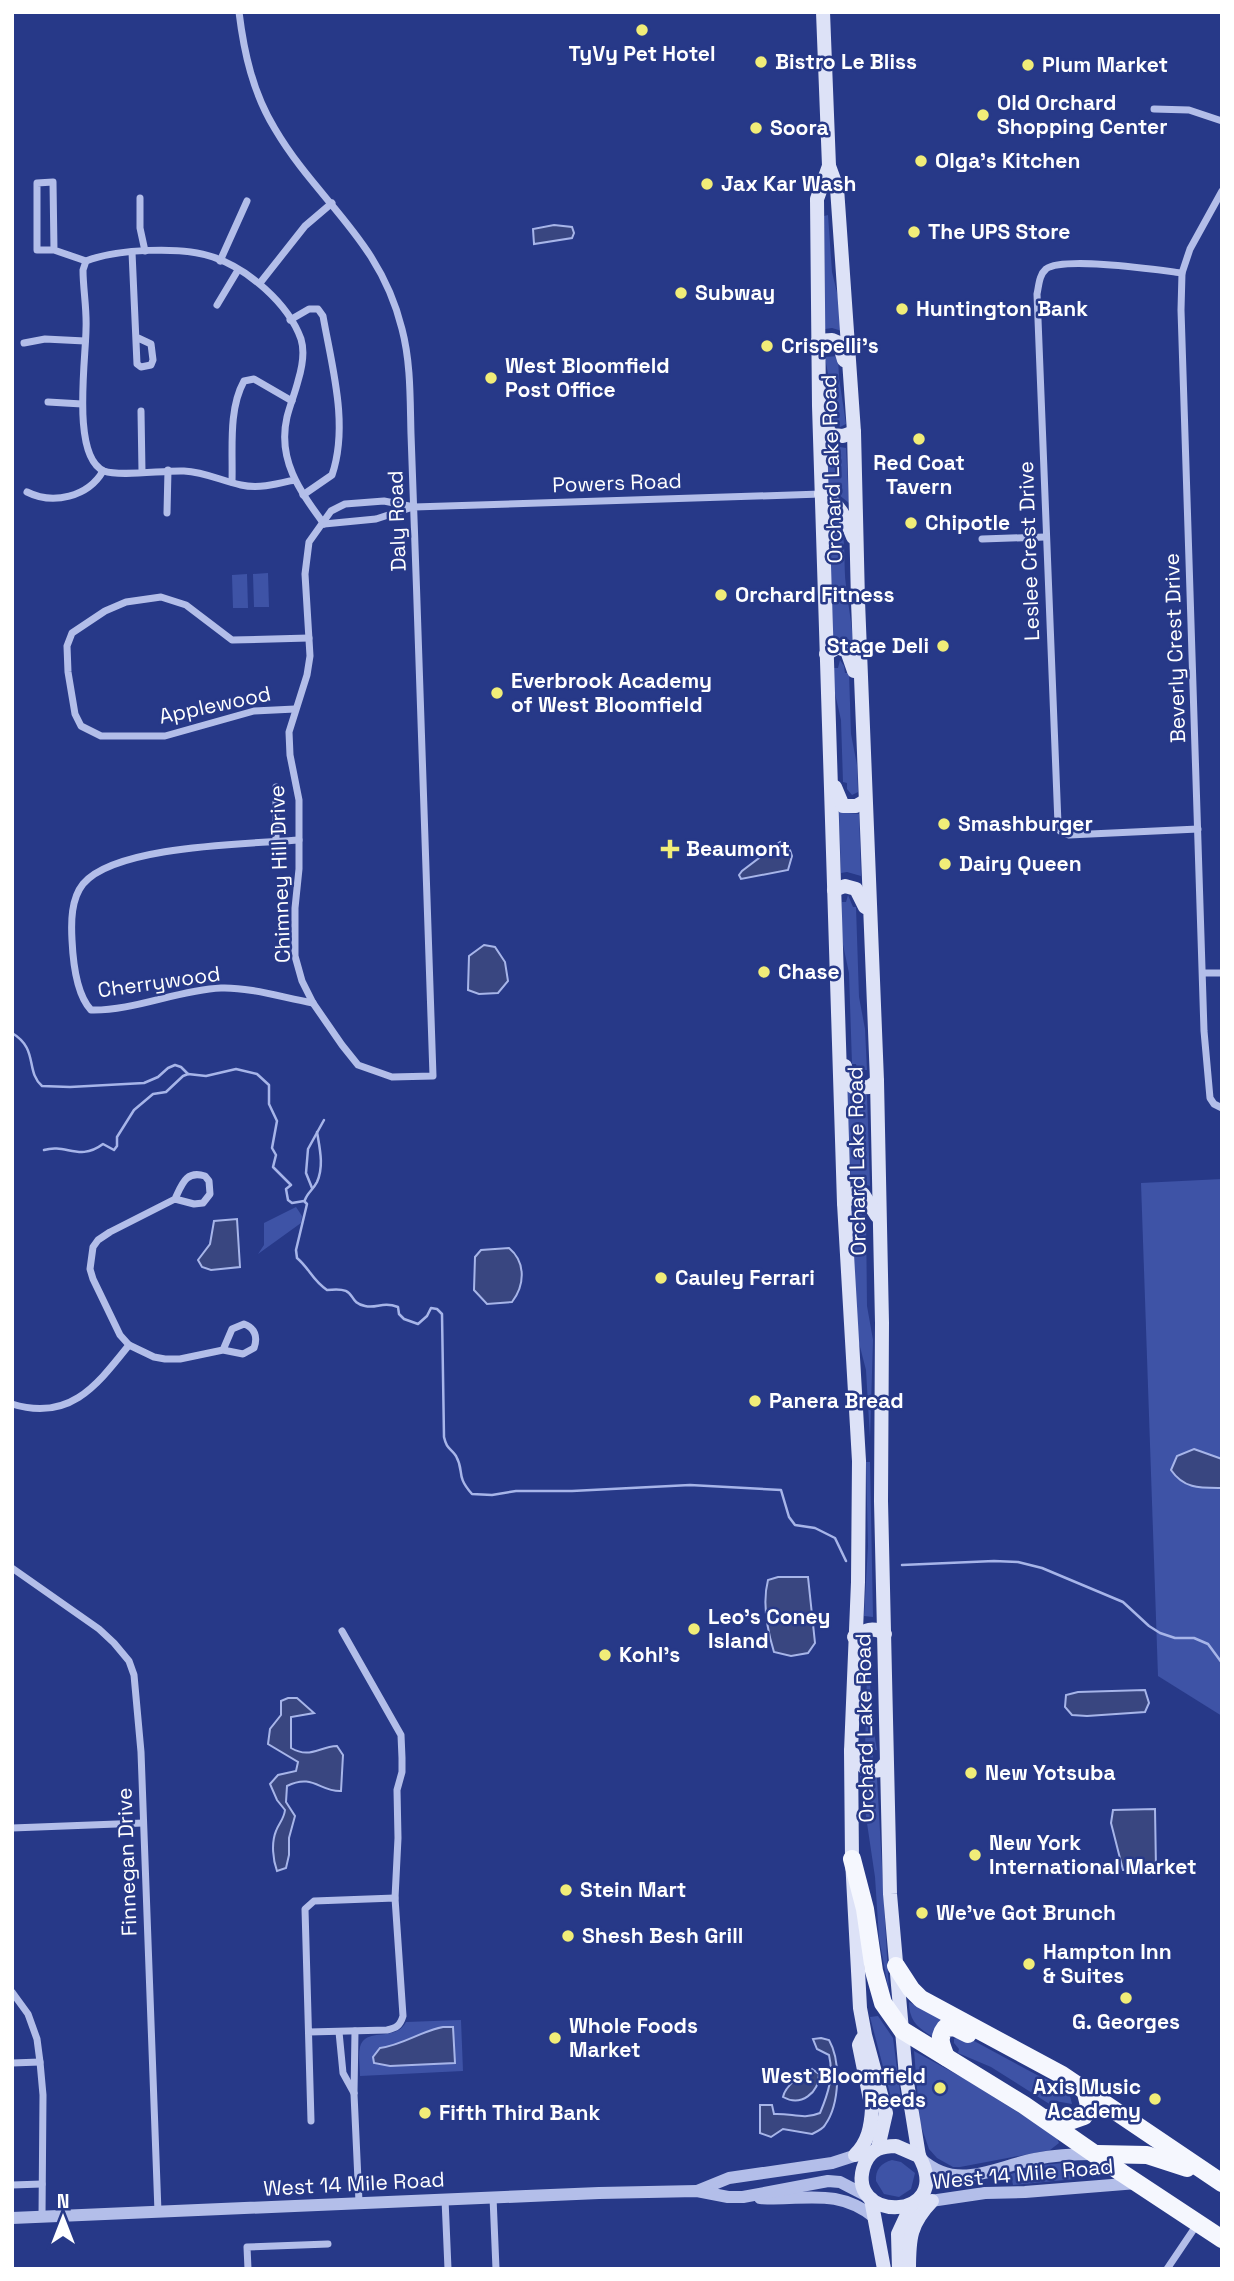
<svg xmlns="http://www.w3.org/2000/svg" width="1234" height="2281" font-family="'Space Grotesk',sans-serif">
<rect width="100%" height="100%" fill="#273988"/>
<g fill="#3e53a6">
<path d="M828 215 832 272 840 305 842 331 832 328 825 329 824 216Z"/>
<path d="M838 356 839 378 846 424 840 427 836 421H832L830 385 825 357Z"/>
<path d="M827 445 846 448 849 503 828 486Z"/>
<path d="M836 517 839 519C847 541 843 563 846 586 848 605 852 623 853 642L845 638 833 639 829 519Z"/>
<path d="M268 573 269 607H254L253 574Z"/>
<path d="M247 574 248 608H233L232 575Z"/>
<path d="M840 660 844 666 845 673H849L851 734 857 765 858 792 852 795 847 789V783L843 782 841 720 834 689V668H838Z"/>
<path d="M839 812 859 814 861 876 847 872 841 873Z"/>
<path d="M848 895 853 907H856L859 997 865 1029 867 1070H863L862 1075 858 1073 856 1064H852L849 973 842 940V902H846Z"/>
<path d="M847 1092 867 1095 870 1186 860 1183H851Z"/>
<path d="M1222 1179V1716L1158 1676 1141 1183Z"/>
<path d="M857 1204 860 1205 862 1215H866L867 1306 873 1340 870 1438 866 1370 858 1339 851 1211H855Z"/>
<path d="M296 1207 302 1216 301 1223 258 1254 264 1245V1223Z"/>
<path d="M866 1462H870L873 1617 864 1616 868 1546Z"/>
<path d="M863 1643H869L871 1714 877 1750H873V1758L871 1759 868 1751 865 1750 867 1673Z"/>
<path d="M860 1776 877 1778 889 1992 879 1938 875 1877Z"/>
<path d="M909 2002 945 2020 933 2037C918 2028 909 2021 909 2002Z"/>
<path d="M878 2016 893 2038 901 2099 892 2101 870 2017Z"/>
<path d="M461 2020 463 2071 360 2076C360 2067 358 2056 360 2047 366 2026 395 2043 406 2022Z"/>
<path d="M963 2035 1037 2075 1060 2085 1058 2091 1070 2096 1072 2104 1055 2101 1051 2105 991 2067 958 2053 959 2049 954 2043V2039Z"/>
<path d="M914 2051 965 2079 1056 2136 1059 2143 1050 2150 960 2167H953L937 2158 929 2149 920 2123Z"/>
<path d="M892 2160 901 2162 915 2173 911 2189 899 2197 884 2194 876 2181C875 2170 881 2163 892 2160Z"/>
<path d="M1073 2162 1075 2179 1013 2185 1011 2174 1042 2165Z"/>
</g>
<g fill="#394680" stroke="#a7b5e9" stroke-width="2">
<path d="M554 225 572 227 574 233 572 238 534 244 533 229Z"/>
<path d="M787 841 792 856 788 870 741 879 739 875 742 871 780 842Z"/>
<path d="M484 945 495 947 505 962 508 981 498 993 479 994 468 990 469 956Z"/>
<path d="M237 1219 240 1267 211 1270 202 1267 198 1260 210 1244 214 1221Z"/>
<path d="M509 1248C526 1262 525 1285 512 1302L487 1304 474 1290 475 1257 481 1250Z"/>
<path d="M1194 1449 1222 1459V1488C1200 1488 1184 1489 1171 1470L1177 1456Z"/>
<path d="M778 1577H808L815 1643 808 1653 791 1656 774 1652C767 1629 762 1603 768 1580Z"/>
<path d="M1145 1690 1149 1703 1145 1712 1087 1716 1072 1715 1065 1707 1066 1695 1078 1692Z"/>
<path d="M288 1698H297L314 1713 291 1717V1748C310 1759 318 1747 337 1746L343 1755 341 1791C320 1792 313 1773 287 1786L286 1802 295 1816 289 1838V1855L286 1868 277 1871C273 1860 271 1843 276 1831 279 1823 284 1819 285 1810L277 1800 270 1784 278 1775 296 1771 298 1762 268 1744 270 1729 281 1715V1701Z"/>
<path d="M1155 1809 1156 1869 1123 1870 1111 1823 1113 1810Z"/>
<path d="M443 2027H453L455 2063 390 2066 374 2063 373 2057 380 2048C403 2045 421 2031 443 2027Z"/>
<path d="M821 2038 829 2040C841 2061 840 2104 825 2125 823 2129 816 2132 812 2134L783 2129 771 2137 760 2133V2105H772L774 2114C792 2113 803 2120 820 2113 828 2094 834 2076 829 2055L817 2049 813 2039Z"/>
<path d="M812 2069 819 2074C819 2093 801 2107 783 2097 785 2086 802 2073 812 2069Z"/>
</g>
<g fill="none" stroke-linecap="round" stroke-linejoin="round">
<g stroke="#a7b5e9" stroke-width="2.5">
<path d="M12 1033C39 1049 25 1071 42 1086L70 1087 144 1083 158 1077 168 1068 175 1065 181 1067 188 1074"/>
<path d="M44 1150C66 1143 79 1162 103 1144L114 1150 117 1146V1137L134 1110 153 1094 166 1092 183 1076 188 1074 206 1076 236 1069 257 1074 269 1085V1104L277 1121 272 1148 276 1155 273 1167 291 1185 286 1189 288 1200 292 1203 304 1201 307 1204 296 1250 297 1258C310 1269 312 1280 327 1290 360 1286 345 1302 365 1306 377 1309 382 1301 398 1307L399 1314 404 1319 418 1324 427 1316 431 1308 437 1309 442 1314 444 1437C447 1450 450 1447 456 1456 465 1472 455 1475 472 1494L492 1495 516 1491H572L690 1485 781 1490 789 1517 795 1525 815 1528 835 1538 846 1561"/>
<path d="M312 1188 306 1173 308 1149 324 1120"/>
<path d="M305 1200C307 1193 313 1190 317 1182 324 1166 320 1150 317 1132"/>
<path d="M902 1565 994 1561 1018 1562 1042 1568 1123 1602 1149 1626 1160 1633 1175 1638H1194L1208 1644 1222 1663"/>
</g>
<g stroke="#b3bee9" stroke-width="7">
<path d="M239 12C244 53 253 93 275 129 318 202 380 239 402 329 411 363 410 400 411 434 413 481 414 527 416 574 422 741 427 908 433 1076L392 1077 358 1065 342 1045 313 1003 302 981 295 956V908L299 869V800L290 755 289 732 307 675 310 656 305 574 309 542 331 511 345 504 384 501 414 507 821 494"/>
<path d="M1154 109 1189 110 1222 121"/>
<path d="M1222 191 1190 249 1182 273 1181 310 1204 1031 1210 1098 1214 1104 1222 1108"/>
<path d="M140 198V228L145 251"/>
<path d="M54 250H37V183L53 182 54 250 86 261"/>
<path d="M132 252 137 364 141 367 151 365 153 360 151 344 136 337"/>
<path d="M220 261 247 201"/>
<path d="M1182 273C1158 270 1064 256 1046 269 1039 275 1039 285 1037 294L1058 824 1060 831 1069 835 1198 829"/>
<path d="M260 283 305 226 332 203"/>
<path d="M217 305 238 270"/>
<path d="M290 320 309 309H318L323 316C332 367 349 425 332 475L303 495"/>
<path d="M24 343 45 339 85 341"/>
<path d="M48 402 82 404"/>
<path d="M141 411 142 472"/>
<path d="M294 480C277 484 259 489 241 485 222 481 205 472 184 471 165 470 120 477 104 471 71 457 86 358 86 329 87 309 83 289 83 270L86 261C116 249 182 246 213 257 248 269 288 303 301 339 305 352 302 368 298 381 295 393 290 405 287 417 277 460 300 491 324 524"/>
<path d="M232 482C233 450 228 410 244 381L254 379 292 401"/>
<path d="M27 492C53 505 88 497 103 471"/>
<path d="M167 513 168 470"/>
<path d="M324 524 376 519 410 508"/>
<path d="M982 539 1045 537"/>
<path d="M295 709 254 711 165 736H101L81 726 75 714 68 672 67 646 72 633 105 611 126 602 161 597 186 605 232 640 309 638"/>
<path d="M276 787V842"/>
<path d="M299 840C249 844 115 845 83 884 71 899 71 922 72 940 73 962 76 994 91 1010 134 1011 177 990 221 988 250 987 284 998 313 1003"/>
<path d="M1204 973H1222"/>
<path d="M175 1199C182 1184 186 1170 205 1176L209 1181 210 1194 203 1203 194 1204 175 1199 110 1232 98 1240 93 1247 90 1269 93 1279 120 1335 129 1345 154 1357 165 1359H180L223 1350 243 1354 254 1348C258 1337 255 1328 244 1324L232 1329 223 1350"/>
<path d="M12 1404C70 1422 97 1385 129 1345"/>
<path d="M12 1568 99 1629 114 1643 129 1661 134 1675 141 1752 158 2212"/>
<path d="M342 1631 401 1735 402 1758V1772L397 1790 398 1838 395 1898"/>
<path d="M12 1828 143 1823"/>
<path d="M12 1992 28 2014 37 2039 40 2062 43 2095 42 2216"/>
<path d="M355 2031 354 2094 359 2202"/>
<path d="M309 2032 387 2030C396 2028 400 2026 403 2016L395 1898 314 1901 305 1909 311 2121"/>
<path d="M339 2032 343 2073 354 2093"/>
<path d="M12 2063 40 2062"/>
<path d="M12 2185 42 2184"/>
<path d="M493 2197 496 2269"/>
<path d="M445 2199 448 2269"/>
<path d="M248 2269 247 2247 328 2244"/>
<path d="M1167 2269 1198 2223"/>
</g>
<g stroke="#b3bee9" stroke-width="12">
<path d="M921 2159C958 2192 994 2167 1035 2159 1055 2155 1075 2154 1095 2154"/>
<path d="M697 2191 729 2178 832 2163 863 2153"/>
<path d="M760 2198C804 2201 836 2187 874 2217"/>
<path d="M924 2202 985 2193 1025 2192 1137 2183"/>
<path d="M12 2218 599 2193 697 2191 728 2197H743L828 2181 840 2182 869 2197"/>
</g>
<g stroke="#dde2f7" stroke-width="14">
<path d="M823 12 829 166 837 188 854 432 858 601 877 1081 882 1323 881 1501 890 1894 906 2076 919 2156"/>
<path d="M829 166 817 199 819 406 844 1203 859 1461 858 1582 851 1751 852 1859 860 2008 865 2035 886 2113 878 2148"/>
<path d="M818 341 832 340 839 343 844 360"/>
<path d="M826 415 828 430 832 435 843 436 854 432"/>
<path d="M821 494C840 503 846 519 853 537"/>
<path d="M826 654 838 647 847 651 854 671"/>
<path d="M835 787 843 806H856L865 801"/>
<path d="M834 890 845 886 856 889 865 907"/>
<path d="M845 1066 850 1085 855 1088 869 1087 877 1081"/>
<path d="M844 1203 854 1193 863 1194 877 1216"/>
<path d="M854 1637C865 1630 873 1626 885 1634"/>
<path d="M851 1751C860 1763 864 1773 880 1770L886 1763"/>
<path d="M896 2146 919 2156C956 2223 841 2223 865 2163 871 2149 882 2146 896 2146Z"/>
<path d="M855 2155C868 2142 871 2127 872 2109L859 2045 862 2039"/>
<path d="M871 2199 884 2269"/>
<path d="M899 2269 898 2234 911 2206"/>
<path d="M909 2269C909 2238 910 2224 932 2201"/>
</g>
<g stroke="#f5f7fe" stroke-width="18">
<path d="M852 1859 865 1909 874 1971 883 2003 902 2030 1024 2105 1122 2173 1222 2239"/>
<path d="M896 1966 911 1989 921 1999 1062 2075 1222 2183"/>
<path d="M946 2057C942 2047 937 2038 945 2028L954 2027 968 2034"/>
<path d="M1048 2118 1067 2122 1084 2116 1089 2105 1085 2089"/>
<path d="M1097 2154 1147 2155 1187 2168"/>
</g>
</g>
<g fill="#f1ed78" stroke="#273988" stroke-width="2.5">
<circle cx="642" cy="30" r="7"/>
<circle cx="761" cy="62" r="7"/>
<circle cx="1028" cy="65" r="7"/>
<circle cx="983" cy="115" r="7"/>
<circle cx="756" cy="128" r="7"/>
<circle cx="921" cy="161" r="7"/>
<circle cx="707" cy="184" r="7"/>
<circle cx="914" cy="232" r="7"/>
<circle cx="681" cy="293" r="7"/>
<circle cx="902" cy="309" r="7"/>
<circle cx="767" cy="346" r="7"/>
<circle cx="491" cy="378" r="7"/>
<circle cx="919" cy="439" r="7"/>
<circle cx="911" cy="523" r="7"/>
<circle cx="721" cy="595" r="7"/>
<circle cx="943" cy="646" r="7"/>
<circle cx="497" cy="693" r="7"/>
<circle cx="944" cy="824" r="7"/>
<path d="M666.5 838.5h7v7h7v7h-7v7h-7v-7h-7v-7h7z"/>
<circle cx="945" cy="864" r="7"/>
<circle cx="764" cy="972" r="7"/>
<circle cx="661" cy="1278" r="7"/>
<circle cx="755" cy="1401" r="7"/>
<circle cx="694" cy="1629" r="7"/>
<circle cx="605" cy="1655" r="7"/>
<circle cx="971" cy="1773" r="7"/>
<circle cx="975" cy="1855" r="7"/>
<circle cx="566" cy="1890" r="7"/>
<circle cx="922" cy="1913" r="7"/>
<circle cx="568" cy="1936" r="7"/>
<circle cx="1029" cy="1964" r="7"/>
<circle cx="1126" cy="1998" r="7"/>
<circle cx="555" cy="2038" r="7"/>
<circle cx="940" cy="2088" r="7"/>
<circle cx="1155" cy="2099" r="7"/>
<circle cx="425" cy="2113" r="7"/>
</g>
<g text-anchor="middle" stroke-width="5" stroke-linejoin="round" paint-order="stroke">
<g font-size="21" font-weight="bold" fill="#fff" stroke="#273988" text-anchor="start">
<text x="642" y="61" text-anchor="middle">TyVy Pet Hotel</text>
<text x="775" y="69">Bistro Le Bliss</text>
<text x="1042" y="72">Plum Market</text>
<text x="997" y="110">Old Orchard<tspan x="997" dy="24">Shopping Center</tspan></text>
<text x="770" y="135">Soora</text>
<text x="935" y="168">Olga's Kitchen</text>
<text x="721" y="191">Jax Kar Wash</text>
<text x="928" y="239">The UPS Store</text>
<text x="695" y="300">Subway</text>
<text x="916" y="316">Huntington Bank</text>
<text x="781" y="353">Crispelli's</text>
<text x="505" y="373">West Bloomfield<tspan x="505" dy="24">Post Office</tspan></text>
<text x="919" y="470" text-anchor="middle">Red Coat<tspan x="919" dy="24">Tavern</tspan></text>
<text x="925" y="530">Chipotle</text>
<text x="735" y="602">Orchard Fitness</text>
<text x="929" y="653" text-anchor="end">Stage Deli</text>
<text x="511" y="688">Everbrook Academy<tspan x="511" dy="24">of West Bloomfield</tspan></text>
<text x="958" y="831">Smashburger</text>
<text x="686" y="856">Beaumont</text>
<text x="959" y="871">Dairy Queen</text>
<text x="778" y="979">Chase</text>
<text x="675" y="1285">Cauley Ferrari</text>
<text x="769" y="1408">Panera Bread</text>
<text x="708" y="1624">Leo's Coney<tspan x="708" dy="24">Island</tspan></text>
<text x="619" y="1662">Kohl's</text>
<text x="985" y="1780">New Yotsuba</text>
<text x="989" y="1850">New York<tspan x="989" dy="24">International Market</tspan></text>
<text x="580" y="1897">Stein Mart</text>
<text x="936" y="1920">We've Got Brunch</text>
<text x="582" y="1943">Shesh Besh Grill</text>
<text x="1043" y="1959">Hampton Inn<tspan x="1043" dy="24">&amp; Suites</tspan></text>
<text x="1126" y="2029" text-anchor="middle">G. Georges</text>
<text x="569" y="2033">Whole Foods<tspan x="569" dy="24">Market</tspan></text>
<text x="926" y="2083" text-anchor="end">West Bloomfield<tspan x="926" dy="24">Reeds</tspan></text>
<text x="1141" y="2094" text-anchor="end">Axis Music<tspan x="1141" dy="24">Academy</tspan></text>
<text x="439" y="2120">Fifth Third Bank</text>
</g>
<g font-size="21" fill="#fff" stroke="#273988">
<text transform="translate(832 469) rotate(-92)" y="7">Orchard Lake Road</text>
<text transform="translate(617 483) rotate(-2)" y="7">Powers Road</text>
<text transform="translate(397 521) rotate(-92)" y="7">Daly Road</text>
<text transform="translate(1029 551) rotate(-92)" y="7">Leslee Crest Drive</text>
<text transform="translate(1175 648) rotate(-92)" y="7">Beverly Crest Drive</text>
<text transform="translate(215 705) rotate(-12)" y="7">Applewood</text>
<text transform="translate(280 874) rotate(-92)" y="7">Chimney Hill Drive</text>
<text transform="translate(159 982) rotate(-8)" y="7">Cherrywood</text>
<text transform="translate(857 1161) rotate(-91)" y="7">Orchard Lake Road</text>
<text transform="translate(865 1728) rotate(-91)" y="7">Orchard Lake Road</text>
<text transform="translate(127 1862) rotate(-92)" y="7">Finnegan Drive</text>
<text transform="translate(1023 2174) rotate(-5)" y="7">West 14 Mile Road</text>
<text transform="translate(354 2184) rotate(-3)" y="7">West 14 Mile Road</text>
</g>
</g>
<rect width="1234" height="2281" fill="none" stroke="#ffffff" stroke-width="28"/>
<g transform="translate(63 2218)" stroke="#273988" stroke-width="5" paint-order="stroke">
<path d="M0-5L12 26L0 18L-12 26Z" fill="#ffffff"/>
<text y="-10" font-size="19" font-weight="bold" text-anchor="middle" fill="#ffffff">N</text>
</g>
</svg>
